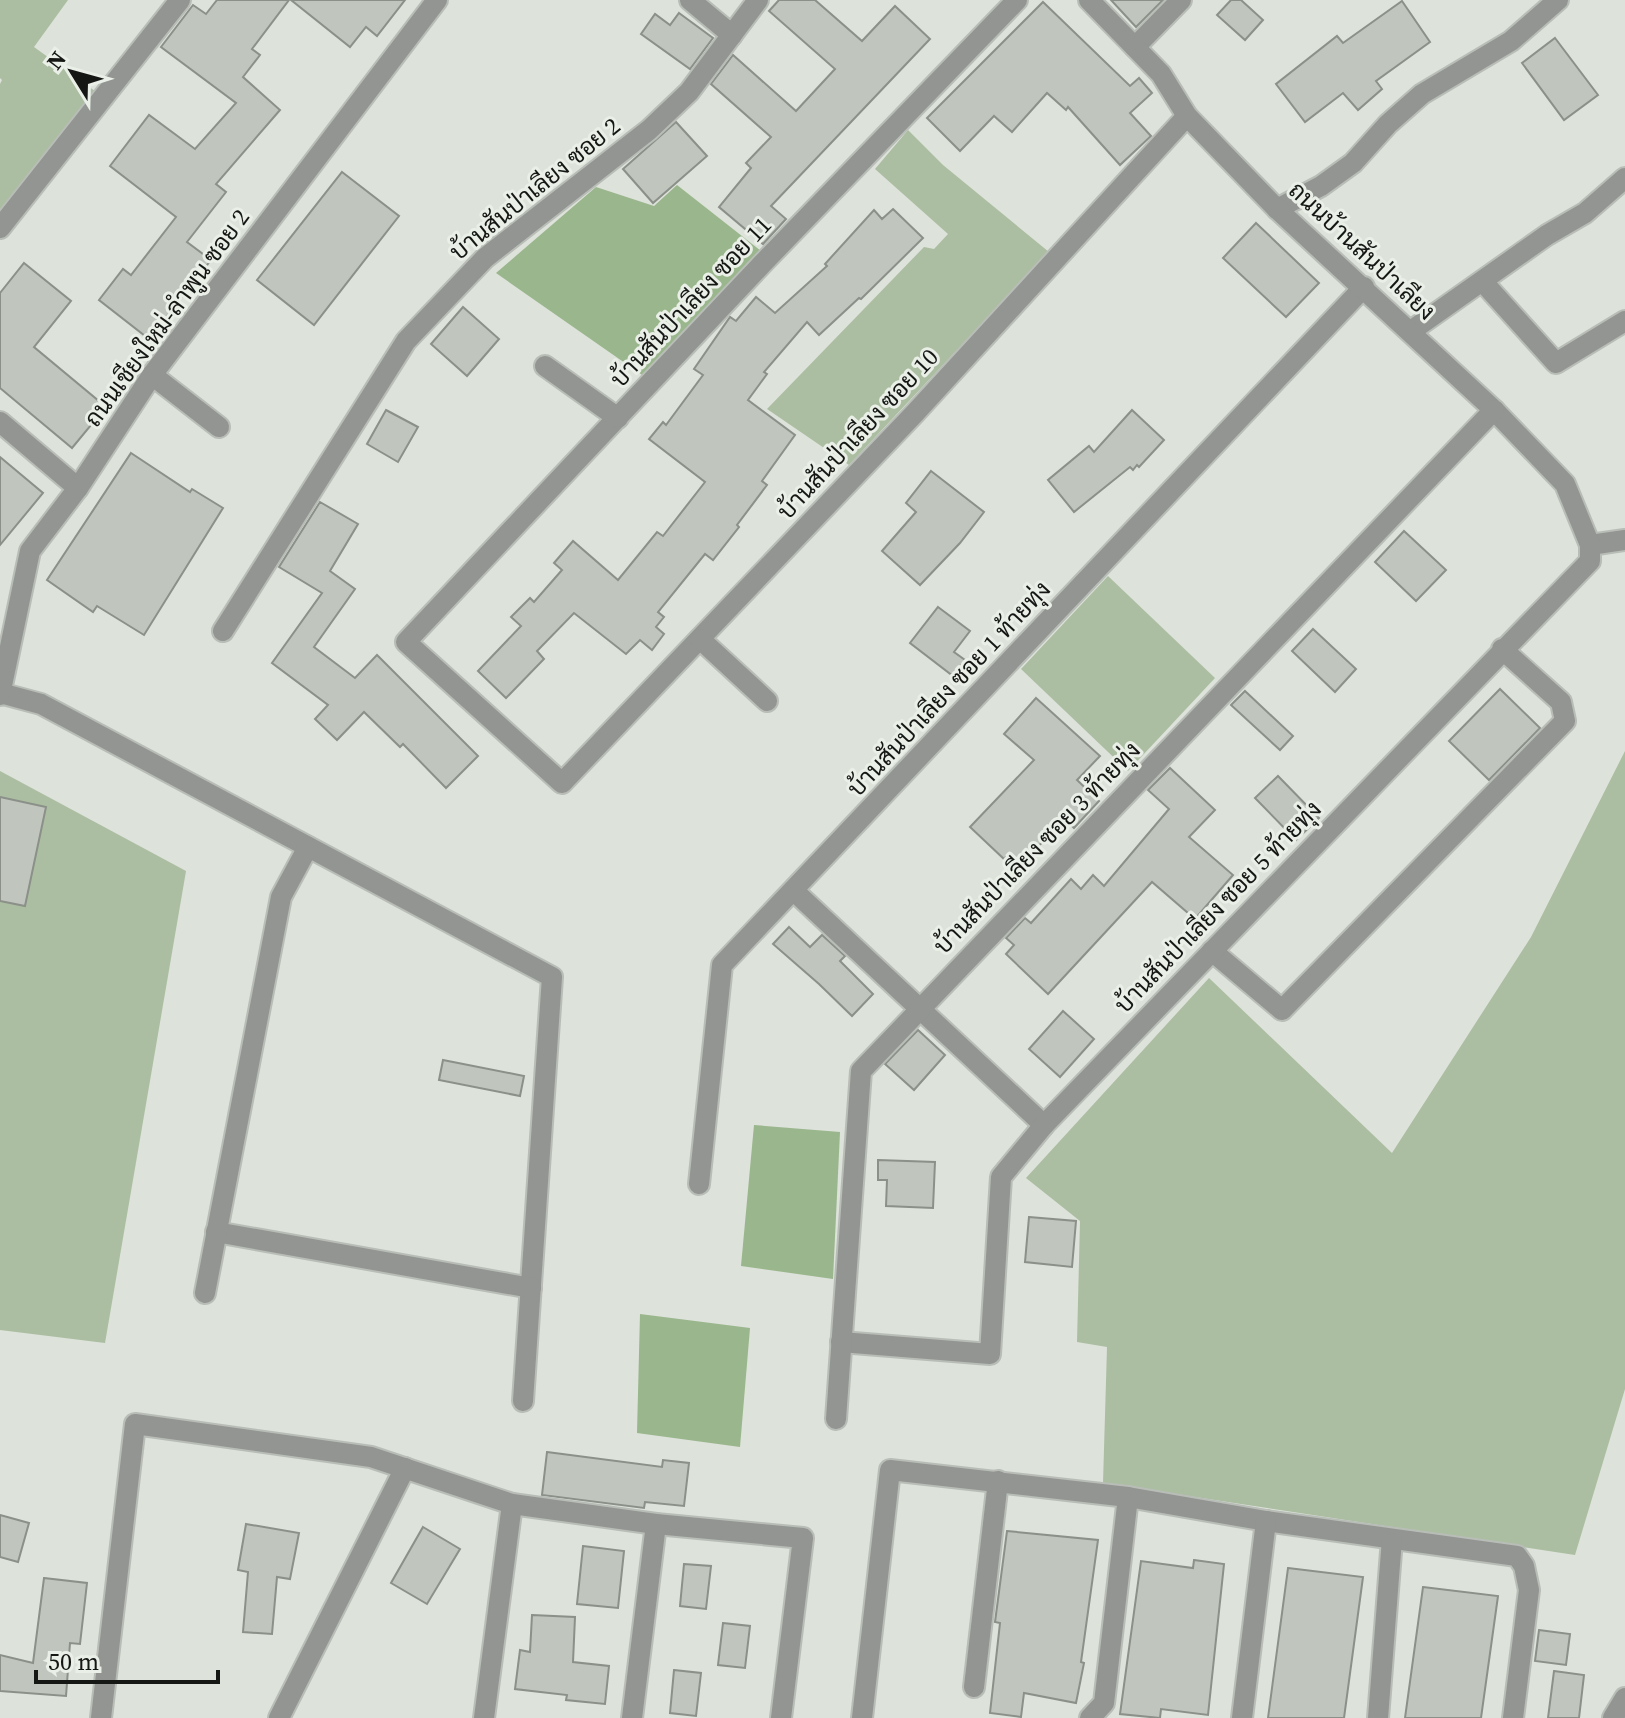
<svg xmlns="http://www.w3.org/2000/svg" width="1625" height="1718" font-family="'Source Serif 4',Sarabun,serif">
<rect width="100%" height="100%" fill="#dde2da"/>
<g fill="#abbea2">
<path d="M0 0H68L34 47 99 94 0 217V84L2 80 0 78Z"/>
<path d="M908 130 943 165 1049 252 849 465 767 409 924 247 934 249 948 234 875 169Z"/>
<path d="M1108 576 1215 678 1128 771 1021 669Z"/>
<path d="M1625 751V1389L1575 1555 1103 1483 1107 1347 1077 1342 1080 1221 1026 1178 1209 978 1392 1153 1531 937Z"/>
<path d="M0 771 186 871 105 1343 0 1330Z"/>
</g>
<g fill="#9ab68c">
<path d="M677 185 761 251 645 377 496 273 596 187 654 206Z"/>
<path d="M754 1125 840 1132 833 1279 741 1266Z"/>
<path d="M640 1314 750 1328 740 1447 637 1433Z"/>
</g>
<g fill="#c0c5be" stroke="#8b9089" stroke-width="2">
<path d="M217 0H289L252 49 260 55 243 77 280 110 216 184 226 192 187 242 211 260 149 339 99 300 123 269 131 275 176 217 110 166 149 115 195 149 236 103 161 47 193 5 206 14Z"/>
<path d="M291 0H405L377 36 366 27 350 47Z"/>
<path d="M779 0H815L862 41 895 6 930 39 771 206 786 219 763 244 719 207 751 168 746 163 771 137 711 84 733 55 796 111 835 69 769 11Z"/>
<path d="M1111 0H1163L1136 27Z"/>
<path d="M1231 0H1241L1263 20 1245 40 1217 15Z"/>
<path d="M1402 1 1430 42 1376 81 1382 89 1358 110 1343 93 1305 122 1276 84 1337 36 1343 43Z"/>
<path d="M1043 2 1130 86 1139 78 1152 93 1130 113 1151 136 1120 165 1068 107 1066 110 1047 93 1012 132 994 116 960 151 927 118Z"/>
<path d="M679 13 713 38 690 69 641 34 655 14 670 25Z"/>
<path d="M1555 38 1598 95 1564 120 1522 63Z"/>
<path d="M676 122 707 156 653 203 623 169Z"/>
<path d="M342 172 399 216 314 325 257 280Z"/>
<path d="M893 209 923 238 861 299 859 298 819 335 807 322 764 372 767 374 748 400 795 435 762 481 767 485 737 525 739 527 713 560 705 554 658 612 664 617 656 627 664 634 652 650 640 640 626 654 574 613 537 651 544 659 506 698 478 671 521 626 511 617 530 598 534 602 562 570 554 563 573 541 618 580 657 532 663 536 705 482 649 439 663 422 666 425 703 375 694 369 730 317 736 321 756 297 775 313 827 266 825 264 874 210 882 219Z"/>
<path d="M1256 223 1319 283 1286 317 1223 258Z"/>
<path d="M24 263 71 301 34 347 106 407 72 448 0 388V293Z"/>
<path d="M463 307 499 339 467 376 431 344Z"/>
<path d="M386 410 418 427 398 462 367 444Z"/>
<path d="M1132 410 1164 440 1139 467 1137 465 1133 470 1130 467 1074 512 1048 480 1089 446 1094 452Z"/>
<path d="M131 453 190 492 192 489 223 508 144 635 97 606 93 612 47 580Z"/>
<path d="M0 457 43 493 0 545Z"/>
<path d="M931 471 984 512 960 543 920 585 882 551 916 512 906 503Z"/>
<path d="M320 502 358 524 330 571 355 589 314 647 355 678 377 655 478 756 446 788 403 744 400 747 364 712 337 740 315 719 328 705 272 663 322 593 279 567Z"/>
<path d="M1404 531 1446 570 1416 601 1375 562Z"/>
<path d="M938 607 970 631 954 652 965 660 953 676 910 643Z"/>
<path d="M1313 629 1356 669 1335 692 1292 651Z"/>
<path d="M1500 689 1540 728 1489 780 1449 741Z"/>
<path d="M1245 691 1293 736 1280 750 1231 705Z"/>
<path d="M1036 698 1100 756 1077 780 1099 801 1074 828 1065 819 1021 864 1010 853 1004 859 970 827 1034 760 1004 734Z"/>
<path d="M1170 768 1215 810 1189 837 1233 875 1195 919 1152 882 1048 994 1006 954 1014 945 1006 938 1025 918 1031 923 1071 879 1081 889 1093 875 1104 886 1169 809 1148 790Z"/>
<path d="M1278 776 1319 818 1296 840 1255 798Z"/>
<path d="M0 797 46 807 25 906 0 901Z"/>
<path d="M789 927 810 947 822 935 845 956 840 961 873 994 852 1016 819 984 773 944Z"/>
<path d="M1063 1011 1094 1039 1060 1077 1029 1049Z"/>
<path d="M918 1030 945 1055 914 1090 885 1064Z"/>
<path d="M443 1060 524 1076 520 1096 439 1080Z"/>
<path d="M878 1160 935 1162 933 1208 886 1206 887 1180H878Z"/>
<path d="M1029 1217 1076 1221 1072 1267 1025 1262Z"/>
<path d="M547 1452 662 1467 663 1460 689 1463 684 1506 645 1502 644 1508 542 1495Z"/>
<path d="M0 1515 29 1523 18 1562 0 1557Z"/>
<path d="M246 1524 299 1533 290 1579 277 1577 272 1634 243 1632 248 1572 238 1570Z"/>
<path d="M423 1527 460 1549 427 1604 391 1583Z"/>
<path d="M1007 1531 1098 1540 1081 1662 1084 1663 1076 1703 1024 1693 1021 1717 990 1713 1000 1623 995 1622Z"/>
<path d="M583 1546 624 1551 618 1608 577 1604Z"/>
<path d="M1194 1560 1224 1564 1208 1715 1161 1709 1160 1718 1120 1714 1141 1561 1193 1568Z"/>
<path d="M684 1564 711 1566 706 1609 680 1606Z"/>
<path d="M1288 1568 1363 1577 1344 1718H1268Z"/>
<path d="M44 1578 87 1583 80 1644 70 1643 66 1696 0 1691V1655L33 1663Z"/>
<path d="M1423 1587 1498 1596 1481 1718H1405Z"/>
<path d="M532 1615 575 1617 573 1662 609 1666 605 1704 566 1700 567 1695 515 1689 520 1650 530 1652Z"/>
<path d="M723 1623 750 1626 745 1668 718 1665Z"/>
<path d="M1539 1630 1570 1634 1566 1665 1535 1661Z"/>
<path d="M674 1670 701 1673 696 1716 670 1713Z"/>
<path d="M1554 1671 1584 1675 1579 1718H1548Z"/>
</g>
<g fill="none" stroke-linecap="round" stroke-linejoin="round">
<defs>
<g id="minor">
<path d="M690 0 732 35"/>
<path d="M1017 0 763 263 406 642 562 783 915 413 1187 116"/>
<path d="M1135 47 1181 0"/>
<path d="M1277 209 1321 186 1353 163 1388 124 1422 94 1511 41 1558 0"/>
<path d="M0 228 180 0"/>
<path d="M1483 282 1556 363 1625 321"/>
<path d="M1411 331 1547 235 1585 213 1625 178"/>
<path d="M545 366 618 418"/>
<path d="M152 375 219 427"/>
<path d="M0 422 78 488"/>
<path d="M1590 545 1625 540"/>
<path d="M223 631 406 341 485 258 649 130 689 92 758 0"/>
<path d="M700 639 767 701"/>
<path d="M0 693 41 704 552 977 523 1401"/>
<path d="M0 695 30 551 78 488 152 375 437 0"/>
<path d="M794 891 1044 1125"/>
<path d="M1212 951 1282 1010 1565 721 1561 702 1502 649"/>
<path d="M699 1184 722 965 1364 287"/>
<path d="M216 1232 531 1288"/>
<path d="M205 1293 281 897 308 847"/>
<path d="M841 1342 990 1354 1001 1177 1044 1125 1590 561V545L1565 484 1494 410 1277 209 1187 116 1161 74 1089 0"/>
<path d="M836 1419 861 1071 1494 410"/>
<path d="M974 1687 998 1481"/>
<path d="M101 1718 135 1424 371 1457 512 1504 656 1524 803 1538 781 1718"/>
<path d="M279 1718 405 1468"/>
<path d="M484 1718 512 1504"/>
<path d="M632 1718 656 1524"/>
<path d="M862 1718 890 1470 1128 1497 1266 1521 1517 1556 1524 1566 1529 1590 1513 1718"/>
<path d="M1090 1718 1104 1703 1128 1497"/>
<path d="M1242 1718 1266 1521"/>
<path d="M1378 1718 1392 1539"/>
<path d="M1613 1718 1625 1698"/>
</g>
</defs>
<use href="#minor" stroke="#b9bdb7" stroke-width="24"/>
<use href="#minor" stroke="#929591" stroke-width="20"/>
</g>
<g text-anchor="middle" stroke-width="6" stroke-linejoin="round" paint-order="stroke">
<g font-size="24" fill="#151715" stroke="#eaefe7">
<text transform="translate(535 189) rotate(-39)" y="8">บ้านสันป่าเลียง ซอย 2</text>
<text transform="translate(1362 251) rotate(43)" y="8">ถนนบ้านสันป่าเลียง</text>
<text transform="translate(691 302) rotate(-47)" y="8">บ้านสันป่าเลียง ซอย 11</text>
<text transform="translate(167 318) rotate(-54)" y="8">ถนนเชียงใหม่-ลำพูน ซอย 2</text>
<text transform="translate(858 434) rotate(-47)" y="8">บ้านสันป่าเลียง ซอย 10</text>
<text transform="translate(949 689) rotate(-47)" y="8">บ้านสันป่าเลียง ซอย 1 ท้ายทุ่ง</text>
<text transform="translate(1037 848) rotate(-46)" y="8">บ้านสันป่าเลียง ซอย 3 ท้ายทุ่ง</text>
<text transform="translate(1218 907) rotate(-46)" y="8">บ้านสันป่าเลียง ซอย 5 ท้ายทุ่ง</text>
</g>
</g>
<g transform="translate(72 72) rotate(307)" stroke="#eaefe7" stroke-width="6" paint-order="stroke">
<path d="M0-6L14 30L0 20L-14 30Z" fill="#151715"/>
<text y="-12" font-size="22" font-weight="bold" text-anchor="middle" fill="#151715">N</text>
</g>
<path d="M36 1670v12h182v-12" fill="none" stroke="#151715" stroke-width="4"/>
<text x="48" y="1670" font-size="24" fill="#151715" stroke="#eaefe7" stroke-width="6" paint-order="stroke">50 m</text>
</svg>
